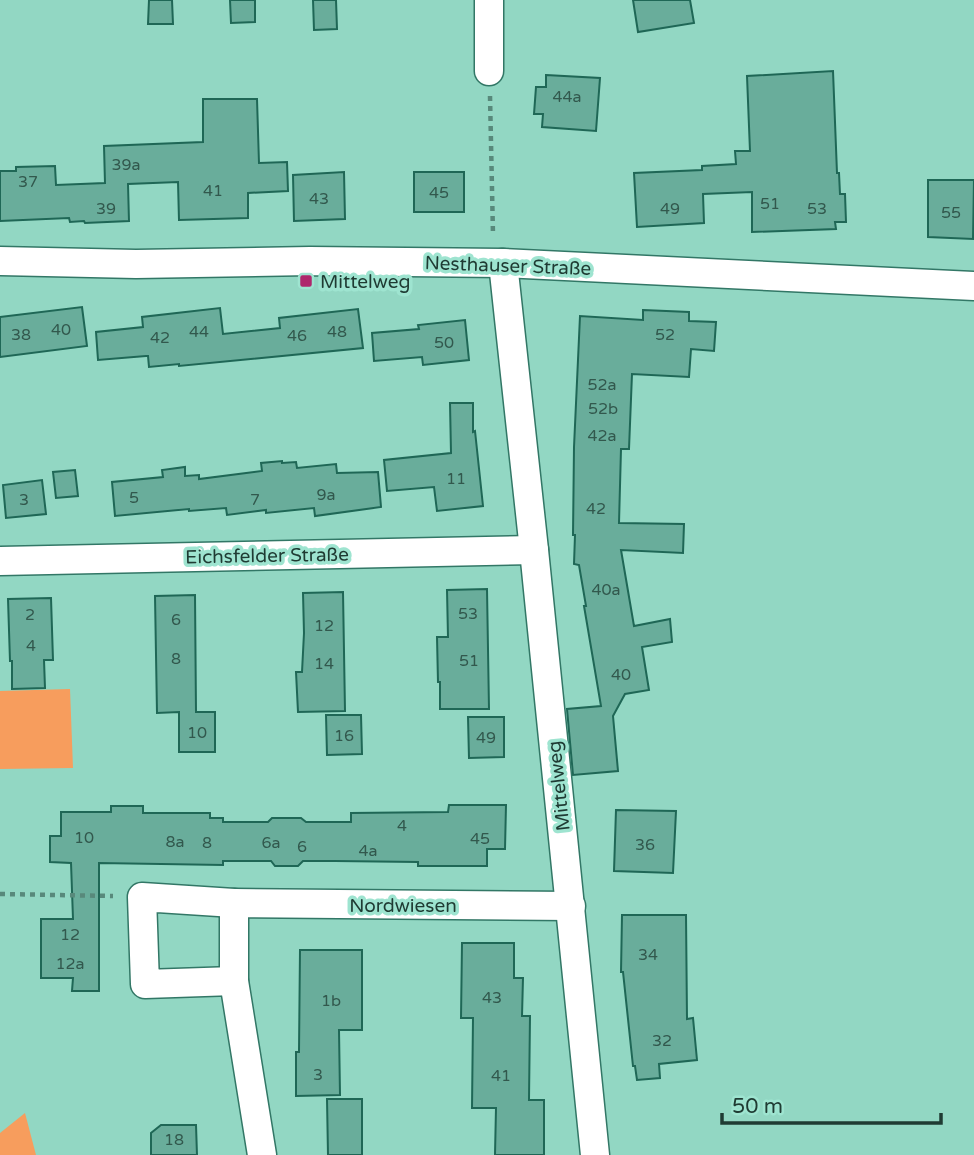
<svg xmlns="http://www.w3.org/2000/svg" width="974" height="1155" font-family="'Varela Round',sans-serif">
<rect width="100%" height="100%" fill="#92d7c3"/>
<g fill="#f79d5d">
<path d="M70 689 73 768 0 769V691Z"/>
<path d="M25 1113 36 1155H0V1133Z"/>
</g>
<g fill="#69ad9b" stroke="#1f6756" stroke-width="2">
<path d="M149 0H172L173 24H148Z"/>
<path d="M230 0H255V22L231 23Z"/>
<path d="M313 0H336L337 29 314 30Z"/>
<path d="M633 0H690L694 23 638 32Z"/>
<path d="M833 71 837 173H839L840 194H845L846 222H835L836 229 752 232V192L703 194 704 223 637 227 634 173 702 170V166L736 164 735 151H750L747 76Z"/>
<path d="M546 75 600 78 596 131 542 127 543 114H534L536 87H546Z"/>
<path d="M203 99H257L259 163 287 162 288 191 248 193V218L179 220 178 182 128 184 129 221 85 223 84 221 70 222 69 218 0 221V171H16V167L55 166 56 185 105 183 104 146 203 142Z"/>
<path d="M344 172 345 219 294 221 293 175Z"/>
<rect x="414" y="172" width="50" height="40"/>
<path d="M928 180H974L973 239 928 237Z"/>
<path d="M82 307 87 346 0 357V317Z"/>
<path d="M220 308 223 334 280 328 279 318 358 309 363 348 179 366V364L149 367 148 356H146L98 360 96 332 143 327 142 317Z"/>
<path d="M643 310 689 312V321L716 322 714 351 691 349 689 377 632 374 629 449H621L619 523 684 524 683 553 621 550 634 626 670 619 672 642 642 647 649 690 625 694 613 716 618 771 573 775 567 709 601 706 584 606H586L579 565 574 564 575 535H573L574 447 580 316 643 320Z"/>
<path d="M465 320 469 360 423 365 422 357 374 361 372 333 419 329 418 325Z"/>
<path d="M450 403H473V432L475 431 483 506 437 511 434 487 387 491 384 460 451 453Z"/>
<path d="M282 461V463L296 462 297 468 336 464 337 473 378 472 381 507 315 516 314 508 266 513V510L227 515 226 508 189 511V509L115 516 112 482 163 477 162 470 185 467V476L199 475V479L262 471 261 463Z"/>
<path d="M75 470 78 496 56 498 53 472Z"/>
<path d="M42 480 46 514 6 518 3 485Z"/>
<path d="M487 589 489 709H440V682H438L437 637H448L447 590Z"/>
<path d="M343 592 345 711 298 712 296 672H302L304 633 303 593Z"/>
<path d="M195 595 196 712H215V752H179V712L157 713 155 596Z"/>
<path d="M51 598 53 660H44L45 688 12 689V661H10L8 599Z"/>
<path d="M326 715H361L362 754 327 755Z"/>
<path d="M468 717H504V757L469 758Z"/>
<path d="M449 805H506L505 849H487V866H418V862L335 861H303L298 866H275L271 861H223V865L99 863V991H72L73 978H41V919H73L71 863 50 862V836H61V812H111V806H143V813H210V818H223V822H268L272 818H301L306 822H351V813L448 812Z"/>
<path d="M616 810 676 811 673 873 614 871Z"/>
<path d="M622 915H686L687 1019 693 1018 697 1060 659 1064 660 1078 637 1080 635 1066H633L623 972H621Z"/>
<path d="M462 943H514V978H523L522 1016H530L529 1100H544V1155H495L496 1108H472L473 1018H461Z"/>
<path d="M300 950H362V1030H339L340 1095 296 1096V1052H299Z"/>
<path d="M327 1099H362V1155H328Z"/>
<path d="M161 1125H196L197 1155H151V1133Z"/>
</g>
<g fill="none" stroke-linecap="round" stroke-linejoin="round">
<defs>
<g id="street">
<path d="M489 0V71"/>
<path d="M0 261 136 264 310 261 503 263 974 286"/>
<path d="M503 263 534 550 595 1155"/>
<path d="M0 561 534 550"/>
<path d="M234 981 145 984 142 897 234 903"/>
<path d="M262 1155 234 981V903L571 906"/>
</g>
</defs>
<use href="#street" stroke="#327766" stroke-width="31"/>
<g stroke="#58897b" stroke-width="4.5" stroke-dasharray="5 5" stroke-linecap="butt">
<path d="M490 96 493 235"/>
<path d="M0 894 113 896"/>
</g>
<use href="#street" stroke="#fff" stroke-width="28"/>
</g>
<rect fill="#ae276c" stroke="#9ee4d0" stroke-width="2.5" x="299" y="274" width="14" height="14" rx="3.5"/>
<g text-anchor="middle" stroke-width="7" stroke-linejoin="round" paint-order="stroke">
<g font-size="16" fill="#32584d">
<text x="567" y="102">44a</text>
<text x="126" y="170">39a</text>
<text x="28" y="187">37</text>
<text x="213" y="196">41</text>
<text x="439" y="198">45</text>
<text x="319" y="204">43</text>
<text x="770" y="209">51</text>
<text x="106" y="214">39</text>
<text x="670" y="214">49</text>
<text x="817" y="214">53</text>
<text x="951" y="218">55</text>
<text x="61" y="335">40</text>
<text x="199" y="337">44</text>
<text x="337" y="337">48</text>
<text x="21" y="340">38</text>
<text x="665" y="340">52</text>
<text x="297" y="341">46</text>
<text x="160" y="343">42</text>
<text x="444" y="348">50</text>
<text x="602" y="390">52a</text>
<text x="603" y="414">52b</text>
<text x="602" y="441">42a</text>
<text x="456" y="484">11</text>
<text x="326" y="500">9a</text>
<text x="134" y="503">5</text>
<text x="24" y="505">3</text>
<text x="255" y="505">7</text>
<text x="596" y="514">42</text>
<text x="606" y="595">40a</text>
<text x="468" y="619">53</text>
<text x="30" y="620">2</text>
<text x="176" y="625">6</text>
<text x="324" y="631">12</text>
<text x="31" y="651">4</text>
<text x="176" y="664">8</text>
<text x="469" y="666">51</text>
<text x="324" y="669">14</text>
<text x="621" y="680">40</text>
<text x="197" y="738">10</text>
<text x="344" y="741">16</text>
<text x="486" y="743">49</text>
<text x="402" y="831">4</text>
<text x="84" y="843">10</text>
<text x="480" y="844">45</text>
<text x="175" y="847">8a</text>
<text x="207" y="848">8</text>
<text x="271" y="848">6a</text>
<text x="645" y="850">36</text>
<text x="302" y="852">6</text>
<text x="368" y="856">4a</text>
<text x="70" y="940">12</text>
<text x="648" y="960">34</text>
<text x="70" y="969">12a</text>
<text x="492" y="1003">43</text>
<text x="331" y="1006">1b</text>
<text x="662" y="1046">32</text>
<text x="318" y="1080">3</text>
<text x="501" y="1081">41</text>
<text x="174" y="1145">18</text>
</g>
<g font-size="19" fill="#1f3b33" stroke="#9ee4d0">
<text transform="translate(508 265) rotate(2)" y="7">Nesthauser Straße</text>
<text transform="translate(267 555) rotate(-1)" y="7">Eichsfelder Straße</text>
<text transform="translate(558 786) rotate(-96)" y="7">Mittelweg</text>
<text x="403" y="912">Nordwiesen</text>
</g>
<g font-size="19" fill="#1f3b33" stroke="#9ee4d0" text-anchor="start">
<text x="320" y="288">Mittelweg</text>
</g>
</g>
<path d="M722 1113v10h219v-10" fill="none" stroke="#1f3b33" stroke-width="3.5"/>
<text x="732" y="1113" font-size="21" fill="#1f3b33" stroke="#9ee4d0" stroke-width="5" paint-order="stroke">50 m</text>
</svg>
